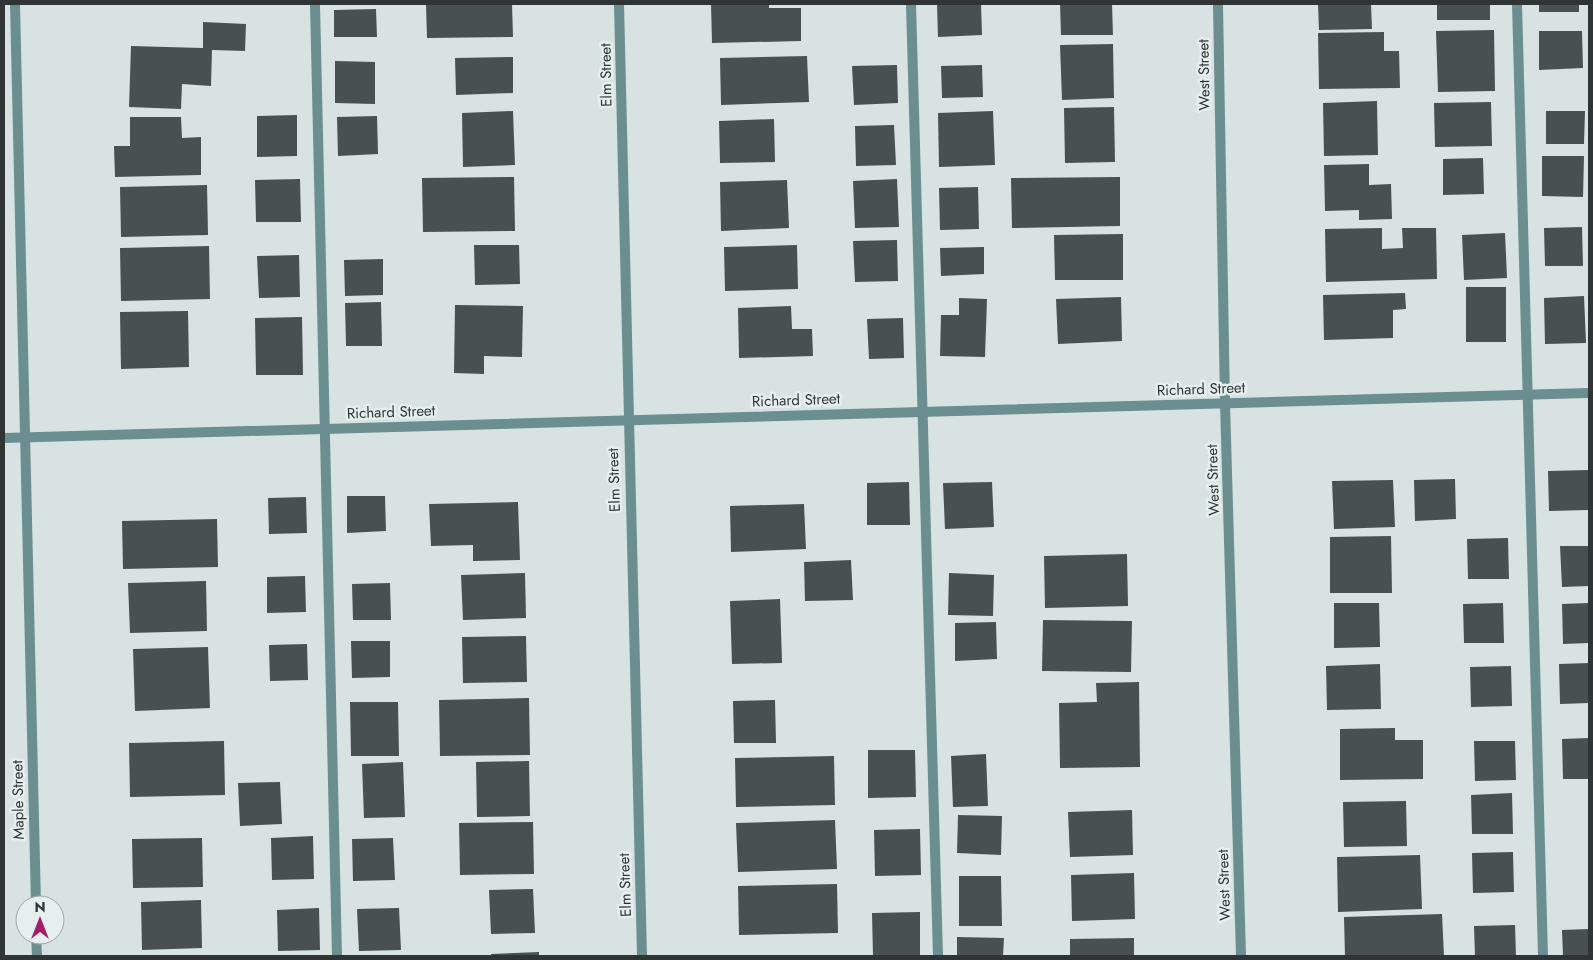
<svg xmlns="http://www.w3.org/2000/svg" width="1593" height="960" font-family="Jost,sans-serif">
<rect width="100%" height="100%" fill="#d9e2e3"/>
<g fill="#495051">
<path d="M426 4H512L513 37 427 38Z"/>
<path d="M711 4H769V8H801V41L712 43Z"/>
<path d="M937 4H981L982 35 938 37Z"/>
<path d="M1060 4H1112L1113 35H1061Z"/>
<path d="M1318 4H1371L1372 29 1319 30Z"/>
<rect x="1437" y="4" width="53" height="16"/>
<rect x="1539" y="4" width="40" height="8"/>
<path d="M376 9 377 37H334V10Z"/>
<path d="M203 22 246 24 245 51 212 50 211 86 182 84 181 109 129 107 131 46 203 48Z"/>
<path d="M1494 30 1495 91 1438 92 1436 31Z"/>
<path d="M1539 31H1582L1583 68 1539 70Z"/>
<path d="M1384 32V51H1399L1400 88 1319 89 1318 33Z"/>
<path d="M1113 44 1114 98 1062 100 1060 45Z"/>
<path d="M807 56 809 102 721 105 720 58Z"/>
<path d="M513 57V93L456 95 455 58Z"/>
<path d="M335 61 375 62V104L335 103Z"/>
<path d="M897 65 898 103 854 105 852 66Z"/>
<path d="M982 65 983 97 942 98 941 66Z"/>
<path d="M1377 101 1378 155 1324 156 1323 103Z"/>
<path d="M1491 102 1492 146 1435 147 1434 103Z"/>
<path d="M1114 107 1115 162 1065 163 1064 108Z"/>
<path d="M513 111 515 165 463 167 462 113Z"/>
<path d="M993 111 995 165 939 167 938 113Z"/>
<path d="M1546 111H1585L1584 144H1546Z"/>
<path d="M297 115V156L257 157V116Z"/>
<path d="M377 116 378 154 338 156 337 117Z"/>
<path d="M130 117H181L182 138 201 137V175L115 177 114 146H130Z"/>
<path d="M774 119 775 162 720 163 719 121Z"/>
<path d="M894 125 896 165 856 166 855 126Z"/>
<path d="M1542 156H1584L1583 197 1542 196Z"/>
<path d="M1483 158 1484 194 1443 195V159Z"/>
<path d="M1369 164V185L1391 184 1392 219 1359 220V210L1325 211 1324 165Z"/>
<path d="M514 177 515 231 423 232 422 178Z"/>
<path d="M1120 177V226L1012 228 1011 178Z"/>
<path d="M300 179 301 222H256L255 180Z"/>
<path d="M897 179 899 227 855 228 853 181Z"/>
<path d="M787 180 789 228 721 231 720 182Z"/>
<path d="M207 185 208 235 121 237 120 187Z"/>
<path d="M978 187 979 229 940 230 939 188Z"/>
<path d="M1582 227 1583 266H1545L1544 228Z"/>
<path d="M1382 228V249L1403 248 1402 228H1436L1437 279 1326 282 1325 229Z"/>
<path d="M1505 233 1507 278 1464 280 1462 235Z"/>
<path d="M1123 234V280H1055L1054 235Z"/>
<path d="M897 240 898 281 855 282 853 241Z"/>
<path d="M474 245H519L520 284 475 285Z"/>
<path d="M797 245 798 289 725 291 724 247Z"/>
<path d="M209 246 210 299 121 301 120 248Z"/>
<path d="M984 247V274L941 276 940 248Z"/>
<path d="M299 255 300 297 259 298 257 256Z"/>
<path d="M383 259V295L345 296 344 260Z"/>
<rect x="1466" y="287" width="40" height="55"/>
<path d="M1405 293 1406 309 1393 310V338L1324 340 1323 295Z"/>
<path d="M1584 296 1586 343 1545 344 1544 298Z"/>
<path d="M1121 297 1122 341 1058 344 1056 299Z"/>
<path d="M959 298 987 299 985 357 940 356 941 315H959Z"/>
<path d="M381 302 382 346H346L345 303Z"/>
<path d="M455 305 523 306 522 357 484 356V374L454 373Z"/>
<path d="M791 306 792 329H812L813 356 739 358 738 308Z"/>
<path d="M188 311 189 367 121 369 120 312Z"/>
<path d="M302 317 303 375H256L255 318Z"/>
<path d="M903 318 904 358 869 359 867 319Z"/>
<path d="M1589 470V510L1549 511 1548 471Z"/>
<path d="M1455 479 1456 519 1415 521 1414 480Z"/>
<path d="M1393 480 1395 527 1334 529 1332 481Z"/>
<path d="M909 482 910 525H867V483Z"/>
<path d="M992 482 994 527 945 529 943 483Z"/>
<path d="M347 496H385L386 531 347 533Z"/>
<path d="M306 497 307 533 269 534 268 498Z"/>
<path d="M518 502 520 560 473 561V545L431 546 429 504Z"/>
<path d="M804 504 806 549 731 552 730 506Z"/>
<path d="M217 519 218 567 123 569 122 521Z"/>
<path d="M1391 536 1392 593H1330V537Z"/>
<path d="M1508 538 1509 579H1468L1467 539Z"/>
<path d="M1560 546H1589V586L1562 587Z"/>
<path d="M1127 554 1128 606 1045 608 1044 556Z"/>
<path d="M851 560 853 600 805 601 804 562Z"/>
<path d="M525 573 526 618 463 620 461 575Z"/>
<path d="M949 573 994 575 993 616 948 615Z"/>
<path d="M305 576 306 612 267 613V577Z"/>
<path d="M206 581 207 631 130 633 128 583Z"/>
<path d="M390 583 391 620H353L352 584Z"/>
<path d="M780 599 782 663 732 664 730 601Z"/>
<path d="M1334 603H1379L1380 647 1334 648Z"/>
<path d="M1503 603 1504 643H1464L1463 604Z"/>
<path d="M1589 603V643L1563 644 1562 604Z"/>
<path d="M1043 620 1132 621 1131 672 1042 671Z"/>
<path d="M996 622 997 659 955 661V623Z"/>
<path d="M526 636 527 682 463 683 462 637Z"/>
<path d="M351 641H390V677L352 678Z"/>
<path d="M307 644 308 680 270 681 269 645Z"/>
<path d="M208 647 210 708 135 711 133 649Z"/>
<path d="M1589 663V703L1560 704 1559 664Z"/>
<path d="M1380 664 1381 709 1327 710 1326 666Z"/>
<path d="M1511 666 1512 706 1471 707 1470 667Z"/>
<path d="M1139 682 1140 767 1060 768 1059 703 1097 702 1096 683Z"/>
<path d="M529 698 530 755 440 756 439 700Z"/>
<path d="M775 700 776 743H734L733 701Z"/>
<path d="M350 702H398L399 756H351Z"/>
<path d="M1395 728V740H1423V779L1340 780V729Z"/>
<path d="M1589 738V779H1563L1562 739Z"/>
<path d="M224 741 225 795 130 797 129 743Z"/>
<path d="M1474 741H1515L1516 780 1475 781Z"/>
<path d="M868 750H915L916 797 868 798Z"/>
<path d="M986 754 988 806 953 807 951 756Z"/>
<path d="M834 756 835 805 736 807 735 758Z"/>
<path d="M529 761 530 816 477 817 476 762Z"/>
<path d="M403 762 405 817 364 818 362 764Z"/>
<path d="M280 782 282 824 240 826 238 783Z"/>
<path d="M1512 793 1513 834H1472L1471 795Z"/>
<path d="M1406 801 1407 846 1344 847 1343 802Z"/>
<path d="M1132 810 1133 855 1070 857 1068 812Z"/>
<path d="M958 815 1002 816 1001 855 957 853Z"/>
<path d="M835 820 837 869 738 872 736 823Z"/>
<path d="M533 822 534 874 460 875 459 823Z"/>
<path d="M920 829 921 875 875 876 874 830Z"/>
<path d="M313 836 314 879 272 880 271 838Z"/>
<path d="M202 838 203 887 133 888 132 839Z"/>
<path d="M393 838 395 880 353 881 352 839Z"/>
<path d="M1513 852 1514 892 1473 893 1472 853Z"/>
<path d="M1420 855 1422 909 1338 912 1337 857Z"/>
<path d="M1134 873 1135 919 1072 921 1071 875Z"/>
<path d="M959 876H1001L1002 926H959Z"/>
<path d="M837 884 838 933 739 935 738 886Z"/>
<path d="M533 889 535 933 491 934 489 890Z"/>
<path d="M201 900 202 948 142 950 141 902Z"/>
<path d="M319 908 320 950 278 951 277 910Z"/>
<path d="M399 908 401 950 359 951 357 909Z"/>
<path d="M920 912V956H873L872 913Z"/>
<path d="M1442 914 1444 956H1345L1344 917Z"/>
<path d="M1515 925 1516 956H1475L1474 926Z"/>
<path d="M1589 929V956H1563L1562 930Z"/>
<path d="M957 937 1004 938 1003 956H957Z"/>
<path d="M1134 938V956H1070V939Z"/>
<path d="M539 952V956H491V954Z"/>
</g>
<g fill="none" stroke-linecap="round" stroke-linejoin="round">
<g stroke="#6b8e91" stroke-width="10">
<path d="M315 4 337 956"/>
<path d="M911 4 938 956"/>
<path d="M1517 4 1543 956"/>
</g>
<g stroke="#6b8e91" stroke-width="10">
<path d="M15 4 36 905"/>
<path d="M619 4 642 956"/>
<path d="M1218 4 1225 403 1241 956"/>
<path d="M4 438 1589 393"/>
<path d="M36 935 37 956"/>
</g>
</g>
<g text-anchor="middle" stroke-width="5" stroke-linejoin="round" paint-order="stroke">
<g font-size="15" fill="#313434" stroke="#e6eff0">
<text transform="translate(606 75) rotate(-91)" y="5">Elm Street</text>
<text transform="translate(1204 75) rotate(-91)" y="5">West Street</text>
<text transform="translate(1201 389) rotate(-2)" y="5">Richard Street</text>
<text transform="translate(796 400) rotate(-2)" y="5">Richard Street</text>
<text transform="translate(391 412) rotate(-2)" y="5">Richard Street</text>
<text transform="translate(614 480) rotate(-92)" y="5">Elm Street</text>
<text transform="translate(1213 480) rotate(-92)" y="5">West Street</text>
<text transform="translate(18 800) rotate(-91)" y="5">Maple Street</text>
<text transform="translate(625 885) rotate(-92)" y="5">Elm Street</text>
<text transform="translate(1224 885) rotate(-92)" y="5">West Street</text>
</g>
</g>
<rect width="1593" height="960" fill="none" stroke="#313434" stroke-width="10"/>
<g transform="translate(40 920)"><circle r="24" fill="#e6eff0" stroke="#9ea4a5"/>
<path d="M0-4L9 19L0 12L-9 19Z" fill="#a51d66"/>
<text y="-8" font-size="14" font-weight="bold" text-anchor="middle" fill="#313434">N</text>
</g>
</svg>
